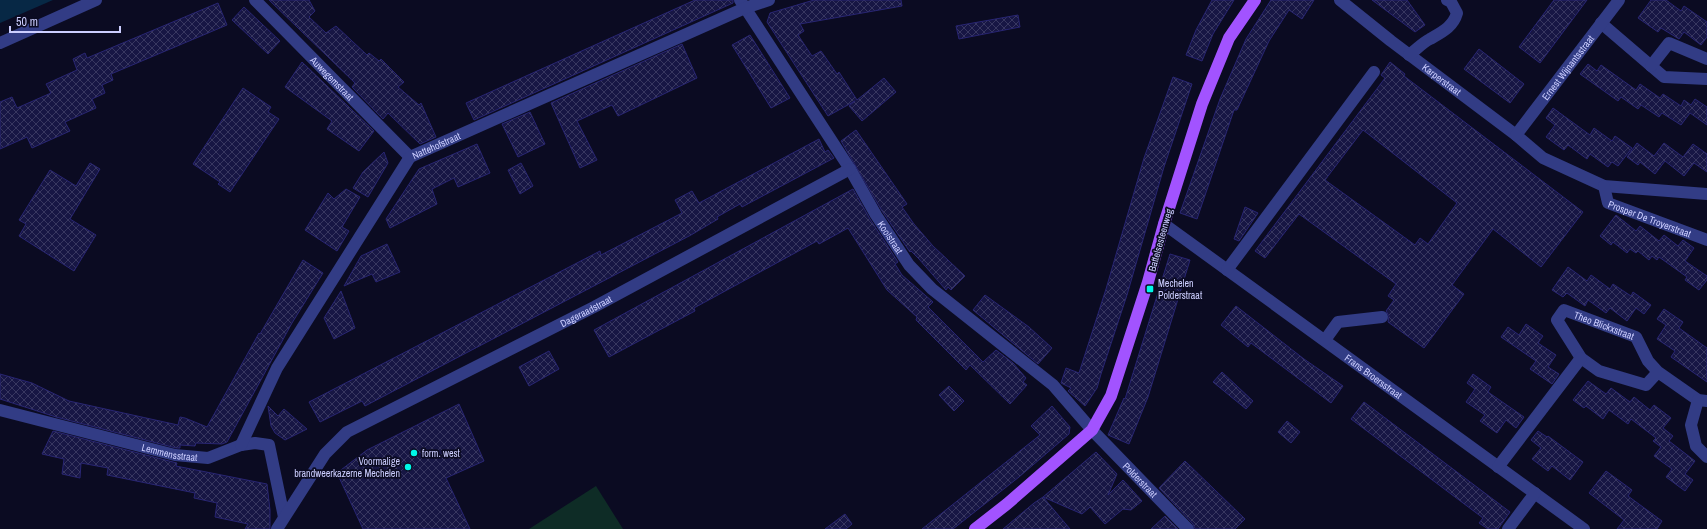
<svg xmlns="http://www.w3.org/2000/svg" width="1707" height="529" font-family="'Archivo Narrow',sans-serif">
<defs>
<pattern id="building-cross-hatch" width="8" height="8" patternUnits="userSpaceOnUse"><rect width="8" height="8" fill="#171644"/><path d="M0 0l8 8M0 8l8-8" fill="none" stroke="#383760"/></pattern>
</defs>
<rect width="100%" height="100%" fill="#0b0b22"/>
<path fill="#0e2c26" d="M596 486 623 529H529Z"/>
<path fill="#072845" d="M0 0H53L0 23Z"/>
<g fill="url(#building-cross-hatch)" stroke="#282572" fill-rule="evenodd">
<path d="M269 0H309L315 11 309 17 326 33 336 26 367 55 369 53 379 61 381 59 404 82 398 87 419 105 421 103 436 137 420 144 388 113 383 119 352 87 355 83Z"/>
<path d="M695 0H733V3L474 120 466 103Z"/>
<path d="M814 0H901L902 6 800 24 804 31 798 35 812 56 821 51 837 74 839 72 857 100 884 78 896 92 862 121 849 106 855 101 828 116 767 22 770 13Z"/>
<path d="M1212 0H1234L1213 34 1202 61 1186 55 1196 30Z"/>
<path d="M1271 0H1314L1302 19 1289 10 1269 41 1237 110H1234L1197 219 1180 213 1220 99 1246 39Z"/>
<path d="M1372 0H1407L1425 25 1415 32Z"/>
<path d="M1554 0H1587L1540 63 1519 47Z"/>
<path d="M1651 0H1666L1681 11 1684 6 1707 22V37L1701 45 1684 32 1679 39 1661 28 1658 32 1638 18Z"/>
<path d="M218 3 227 25 111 74 113 80 102 85 105 93 92 99 96 108 65 122 70 131 32 148 27 137 0 149V102L12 97 17 108 51 93 46 84 77 70 73 59 85 53 87 58Z"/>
<path d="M244 7 280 41 268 54 232 20Z"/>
<path d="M1018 15 1020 27 959 39 956 26Z"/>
<path d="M750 35 790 98 771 108 732 45Z"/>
<path d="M682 44 697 78 618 116 612 105 577 121 597 160 580 168 551 103Z"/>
<path d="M1479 49 1524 84 1510 103 1464 69Z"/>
<path d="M302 62 374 131 359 151 327 129 332 121 285 87Z"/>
<path d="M1390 62 1405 74 1404 76 1583 212 1541 267 1493 229 1452 285 1464 294 1424 348 1388 322 1389 316 1386 311 1394 300 1388 296 1396 284 1299 214 1265 258 1255 251 1385 78 1381 75ZM1363 130 1457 203 1428 244 1420 238 1415 245 1325 180Z"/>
<path d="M1588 64 1597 71 1601 65 1636 90 1640 84 1660 98 1663 94 1681 106 1684 100 1691 105 1695 99 1707 107V125L1690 113 1681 125 1662 113 1659 117 1641 105 1638 109 1621 97 1618 101 1580 74Z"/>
<path d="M1173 77 1192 84 1164 167 1127 295 1101 374 1097 388 1085 406 1068 391 1071 388 1061 383 1066 368 1079 373 1106 289 1144 158Z"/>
<path d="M243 88 271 107 268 112 279 119 230 192 218 184 220 182 193 164Z"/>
<path d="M1553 108 1590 135 1594 128 1612 141 1615 136 1632 148 1618 166 1612 162 1608 167 1590 154 1587 159 1568 145 1564 150 1546 137 1555 125 1546 118Z"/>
<path d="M530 112 545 144 518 157 502 124Z"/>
<path d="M856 130 907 204 902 207 914 224 933 246 965 276 951 290 948 287 946 290 919 259 911 251 910 252 882 211 841 141Z"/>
<path d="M819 139 825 152 828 150 834 158 742 207 740 204 717 217 718 219 691 235 386 395 365 406 362 401 320 422 309 402 600 251 601 255 682 213 675 200 692 191 699 203Z"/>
<path d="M1637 143 1654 156 1664 143 1683 157 1693 144 1707 154V172L1694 163 1684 176 1665 161 1655 174 1640 162 1638 165 1627 157Z"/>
<path d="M477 144 490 173 458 187 454 178 432 189 437 204 390 228 386 219 419 169Z"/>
<path d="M384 152 388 163 368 197 353 188 363 172Z"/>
<path d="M90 163 100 169 70 219 96 235 74 271 19 236 26 224 19 220 50 170 76 186Z"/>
<path d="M521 163 533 186 520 194 508 170Z"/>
<path d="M346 189 360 197 342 227 349 231 337 251 305 230 328 193 334 199Z"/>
<path d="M853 189 870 219 898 262 895 264 902 275 933 302 928 307 983 362 996 350 1013 363 1026 378 1023 382 1027 385 1010 404 970 365 966 370 916 320 917 317 887 290 848 228 819 244 817 241 694 308 695 311 609 357 594 330Z"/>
<path d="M1245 207 1258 213 1239 241 1234 239Z"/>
<path d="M1616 215 1636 231 1640 226 1659 241 1664 235 1678 246 1683 240 1694 248 1685 261 1707 276V280L1699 290 1685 280 1687 277 1659 257 1657 260 1652 256 1649 260 1638 251 1636 253 1630 249 1627 253 1613 242 1611 245 1600 236Z"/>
<path d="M387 244 400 272 376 282 372 274 344 286 361 256Z"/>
<path d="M1170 254 1190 260 1148 397 1129 444 1108 435 1124 398 1125 399Z"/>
<path d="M303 260 323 273 292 323 227 442 222 444 196 443 195 446 180 445V448H176L56 417 0 399V374L32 383 69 401 178 425 180 417 185 418 207 427 259 333 260 334Z"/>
<path d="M1568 267 1587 281 1591 275 1610 289 1613 284 1631 296 1633 292 1651 305 1644 314 1636 308 1627 321 1610 308 1606 313 1588 300 1585 306 1567 293 1563 297 1552 290Z"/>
<path d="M341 291 355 328 334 339 324 318Z"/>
<path d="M985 295 1029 327 1052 348 1038 364 973 310Z"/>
<path d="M1236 306 1304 359 1343 386 1331 403 1251 343 1248 347 1221 325Z"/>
<path d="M1664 309 1683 322 1679 328 1707 348V382L1671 357 1675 351 1657 339 1666 325 1657 319Z"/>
<path d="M1526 324 1543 336 1538 343 1556 355 1548 367 1559 374 1552 384 1530 369 1536 361 1501 337 1508 327 1519 335Z"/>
<path d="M549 351 559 369 529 386 519 367Z"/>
<path d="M1222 372 1253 401 1246 409 1213 382Z"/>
<path d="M1473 374 1491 387 1488 392 1524 417 1516 428 1506 420 1497 433 1480 421 1485 415 1466 402 1475 389 1467 383Z"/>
<path d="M1588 381 1606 394 1611 388 1630 402 1634 397 1650 410 1654 405 1671 418 1663 428 1673 436 1669 441 1695 461 1685 474 1693 480 1685 491 1666 477 1672 469 1654 456 1661 447 1653 441 1656 438 1631 419 1628 424 1609 410 1603 419 1586 406 1584 408 1573 400Z"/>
<path d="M949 386 964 401 954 411 939 395Z"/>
<path d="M1364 402 1510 512 1498 529H1488L1479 523 1483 518 1351 419Z"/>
<path d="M459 404 484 461 446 478 470 529H363L337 473 367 450Z"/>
<path d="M268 406 278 416 284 409 307 429 285 440 275 433 271 426Z"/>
<path d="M1052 406 1070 427 1069 434 1019 477 953 529H922L1040 435 1031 426Z"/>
<path d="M1287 421 1300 432 1291 443 1278 432Z"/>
<path d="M53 431 177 463 176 466 267 484 270 510V529H245L248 524 215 517 217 503 194 498 195 493 107 475 108 468 81 463 80 478 62 474 64 459 42 454Z"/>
<path d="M1538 431 1547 437 1548 436 1583 462 1570 480 1552 466 1548 471 1532 459 1541 448 1531 440Z"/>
<path d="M1096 452 1117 474 1108 495 1123 480 1142 501 1131 510 1123 509 1105 524 1090 507 1082 514 1043 497Z"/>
<path d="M1185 461 1245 519 1235 529H1195L1193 524 1159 488Z"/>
<path d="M1606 471 1632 490 1628 496 1662 521 1657 529H1617L1624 520 1589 493Z"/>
<path d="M1043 497 1070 529H1003L1034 503Z"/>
<path d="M845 514 852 524 846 529H825Z"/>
<path d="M1165 516 1178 529H1151Z"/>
</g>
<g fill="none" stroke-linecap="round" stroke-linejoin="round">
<g stroke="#323c85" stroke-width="12">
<path id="s1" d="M255 0 410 157"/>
<path id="s2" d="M740 0 850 169 876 215 909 265 932 289 1053 385 1092 430 1188 529"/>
<path id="s3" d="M1340 0 1391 41 1516 135 1543 158 1604 186 1707 194"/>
<path d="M1601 23 1664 77 1707 79"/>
<path d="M0 43 96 0"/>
<path d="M1409 55C1416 50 1422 43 1430 39 1442 32 1453 27 1457 13L1451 2 1447 0"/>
<path d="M1651 66 1669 43 1707 59"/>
<path id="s4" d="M1516 135 1619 0"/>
<path id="s5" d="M1604 186 1608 203 1707 240"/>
<path id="s6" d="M1164 224 1584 529"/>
<path d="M1227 270 1374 72"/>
<path d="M1325 340 1338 322 1382 317"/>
<path id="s7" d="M1658 372 1646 385 1599 371 1581 358 1557 320 1564 310 1636 337 1648 361 1658 372 1698 400 1707 401"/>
<path d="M1698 400 1691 425 1696 446 1707 457"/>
<path id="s8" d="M0 410 175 455 208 458 241 445 255 443 269 445 284 517"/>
<path id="s9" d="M241 445 277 368 410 157 745 8 769 0"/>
<path d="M1498 467 1581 358"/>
<path id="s10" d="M277 529 325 454 347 432 594 307 850 169"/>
<path d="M1508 529 1535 493"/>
</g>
<path stroke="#a253ff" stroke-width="12" d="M975 529 1007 504 1092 430 1111 396 1148 282 1164 224 1202 104 1229 38 1255 0"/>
</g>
<g fill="#00f7e7" stroke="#0b0b22" stroke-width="1.5">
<rect x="1146" y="285" width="8" height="8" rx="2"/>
<circle cx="414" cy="453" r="4"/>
<circle cx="408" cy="467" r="4"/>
</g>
<g text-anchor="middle" stroke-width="3.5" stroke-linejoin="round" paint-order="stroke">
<g font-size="10" fill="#ccceff" stroke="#0b0b22">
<text dy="4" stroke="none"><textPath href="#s4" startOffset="85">Ernest Wijnantsstraat</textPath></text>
<text dy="4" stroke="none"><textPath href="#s1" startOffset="110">Auwegemstraat</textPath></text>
<text dy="4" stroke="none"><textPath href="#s3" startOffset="129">Karperstraat</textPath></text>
<text dy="4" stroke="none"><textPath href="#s9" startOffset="363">Nattehofstraat</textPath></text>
<text dy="4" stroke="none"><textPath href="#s5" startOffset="62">Prosper De Troyerstraat</textPath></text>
<text dy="4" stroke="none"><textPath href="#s2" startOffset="281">Koolstraat</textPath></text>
<text transform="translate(1160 240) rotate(-74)" y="4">Battelsesteenweg</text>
<text dy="4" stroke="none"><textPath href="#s10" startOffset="388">Dageraadstraat</textPath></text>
<text dy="4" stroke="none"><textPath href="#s7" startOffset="189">Theo Blickxstraat</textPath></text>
<text dy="4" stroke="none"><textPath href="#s6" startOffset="259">Frans Broersstraat</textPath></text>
<text dy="4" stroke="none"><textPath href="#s8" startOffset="175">Lemmensstraat</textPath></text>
<text dy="4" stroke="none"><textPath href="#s2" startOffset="631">Polderstraat</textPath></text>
</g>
<g font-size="10" fill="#ccceff" stroke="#0b0b22" text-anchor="start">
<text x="1158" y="287">Mechelen<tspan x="1158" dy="12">Polderstraat</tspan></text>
<text x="422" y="457">form. west</text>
<text x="400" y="465" text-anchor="end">Voormalige<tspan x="400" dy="12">brandweerkazerne Mechelen</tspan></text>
</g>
</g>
<path d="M10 26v6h110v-6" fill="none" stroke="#ccceff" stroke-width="2"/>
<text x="16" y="26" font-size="12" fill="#ccceff" stroke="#0b0b22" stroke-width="3" paint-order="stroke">50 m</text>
</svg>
